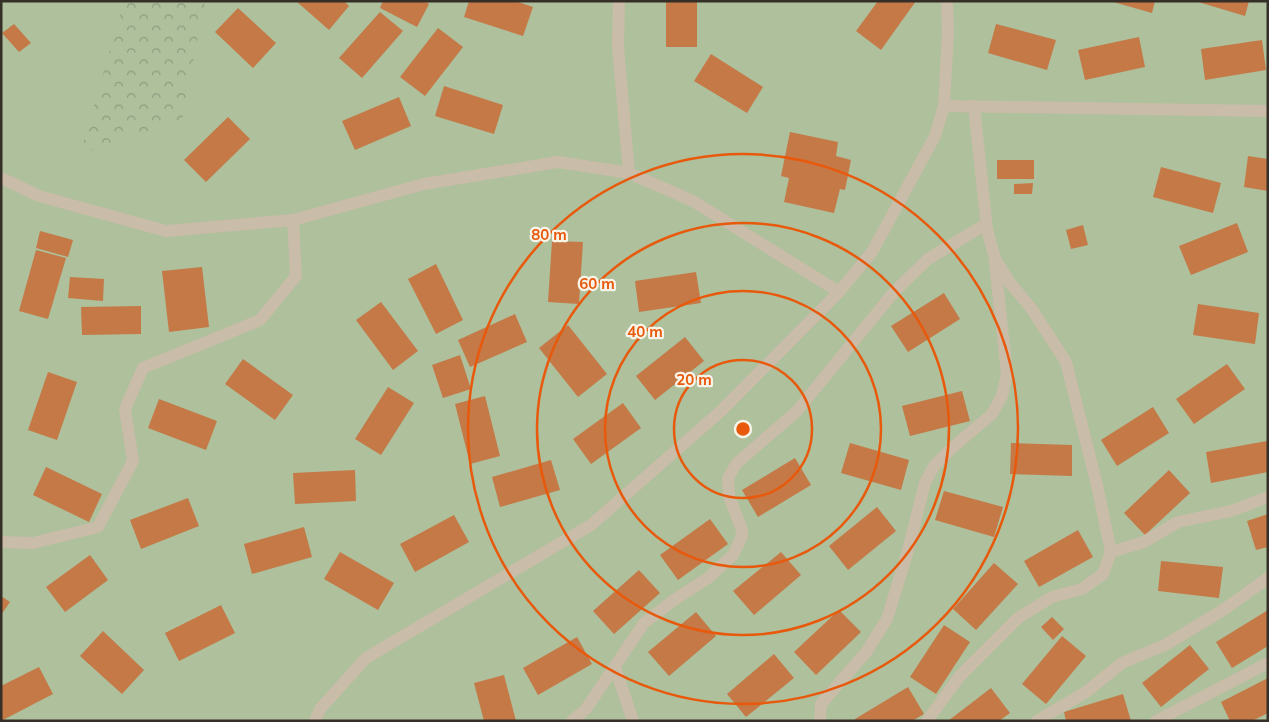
<svg xmlns="http://www.w3.org/2000/svg" width="1269" height="722" font-family="Mulish,sans-serif">
<defs>
<pattern id="forest-crowns" width="20" height="18" patternUnits="userSpaceOnUse" patternTransform="scale(1.25)"><rect width="20" height="18" fill="#aec09c"/><path d="M2 6a3 3 0 1 1 6 0M12 15a3 3 0 1 1 6 0" fill="none" stroke="#8e9c7f"/></pattern>
</defs>
<rect width="100%" height="100%" fill="#f1ebdb"/>
<rect fill="#aec09c" x="1" y="1" width="1267" height="720"/>
<path fill="url(#forest-crowns)" d="M124 1H205L182 120 80 154Z"/>
<g fill="#c47947">
<path d="M296 1H344L349 6 329 30Z"/>
<path d="M383 1H425L429 4 417 27 380 8Z"/>
<path d="M469 1H515L533 7 523 36 464 17Z"/>
<rect x="666" y="1" width="31" height="46"/>
<path d="M878 1H916L881 50 856 31Z"/>
<path d="M1110 1H1155L1152 13Z"/>
<path d="M1195 1H1249L1245 16Z"/>
<path d="M238 8 276 43 253 68 215 32Z"/>
<path d="M380 12 403 31 362 78 339 58Z"/>
<path d="M14 24 31 43 19 52 2 33Z"/>
<path d="M996 24 1056 40 1047 70 988 53Z"/>
<path d="M438 28 463 47 425 96 400 77Z"/>
<path d="M1139 37 1145 67 1085 80 1078 50Z"/>
<path d="M1262 40 1266 70 1205 80 1201 49Z"/>
<path d="M711 54 763 87 747 113 694 81Z"/>
<path d="M444 86 503 105 494 134 435 116Z"/>
<path d="M399 97 411 126 355 150 342 121Z"/>
<path d="M228 117 250 139 206 182 184 160Z"/>
<path d="M790 132 838 142 836 156 851 160 845 190 840 189 834 213 784 202 789 178 781 176Z"/>
<path d="M1248 156 1268 159V191L1244 187Z"/>
<rect x="997" y="160" width="37" height="19"/>
<path d="M1161 167 1221 183 1213 213 1153 197Z"/>
<path d="M1033 183 1032 194H1014V184Z"/>
<path d="M1237 223 1248 252 1191 275 1179 246Z"/>
<path d="M1083 225 1088 245 1071 249 1066 230Z"/>
<path d="M40 231 73 240 68 257 36 248Z"/>
<path d="M552 241 583 242 579 304 548 302Z"/>
<path d="M36 250 66 258 48 319 19 311Z"/>
<path d="M436 264 463 320 436 334 408 279Z"/>
<path d="M202 267 209 327 169 332 162 271Z"/>
<path d="M696 272 701 303 639 312 635 281Z"/>
<path d="M70 277 104 279 103 301 68 298Z"/>
<path d="M944 293 960 319 908 352 891 326Z"/>
<path d="M381 302 418 351 393 370 356 320Z"/>
<path d="M1198 304 1259 313 1255 344 1193 335Z"/>
<path d="M141 306V334L82 335 81 307Z"/>
<path d="M515 314 527 342 470 367 458 340Z"/>
<path d="M568 325 607 374 578 397 539 348Z"/>
<path d="M685 337 704 361 655 400 636 376Z"/>
<path d="M460 355 471 389 443 398 432 365Z"/>
<path d="M243 359 293 395 275 420 225 384Z"/>
<path d="M1227 364 1245 389 1194 424 1176 399Z"/>
<path d="M48 372 77 382 57 440 28 430Z"/>
<path d="M388 387 414 403 381 455 355 439Z"/>
<path d="M962 391 970 421 910 436 902 406Z"/>
<path d="M485 396 500 456 470 464 455 404Z"/>
<path d="M159 399 217 421 206 450 148 428Z"/>
<path d="M623 403 641 428 591 464 573 439Z"/>
<path d="M1153 407 1169 433 1117 466 1101 440Z"/>
<path d="M1267 441 1268 472 1211 483 1206 452Z"/>
<path d="M850 443 909 460 901 490 841 473Z"/>
<path d="M1011 443 1072 445V476L1010 474Z"/>
<path d="M795 458 811 485 758 517 742 490Z"/>
<path d="M551 460 560 490 500 507 492 477Z"/>
<path d="M46 467 102 494 89 522 33 495Z"/>
<path d="M355 470 356 501 295 504 293 473Z"/>
<path d="M1169 470 1190 493 1145 535 1124 513Z"/>
<path d="M944 491 1003 507 994 537 935 520Z"/>
<path d="M188 498 199 526 141 549 130 520Z"/>
<path d="M877 507 896 531 848 570 829 546Z"/>
<path d="M1268 514V547L1256 550 1247 521Z"/>
<path d="M454 515 469 542 415 572 400 544Z"/>
<path d="M710 519 728 544 678 580 660 555Z"/>
<path d="M304 527 312 557 252 574 244 544Z"/>
<path d="M1078 530 1093 557 1039 587 1024 561Z"/>
<path d="M340 552 394 583 378 610 324 579Z"/>
<path d="M781 552 801 575 754 615 733 591Z"/>
<path d="M90 555 108 580 65 612 46 587Z"/>
<path d="M1161 561 1223 567 1219 598 1158 591Z"/>
<path d="M994 563 1018 584 976 630 953 609Z"/>
<path d="M639 570 660 593 614 634 593 611Z"/>
<path d="M1 596 10 602 1 615Z"/>
<path d="M221 605 235 633 179 661 165 633Z"/>
<path d="M839 610 861 632 816 675 794 652Z"/>
<path d="M1268 610V646L1232 668 1216 642Z"/>
<path d="M696 612 716 636 669 676 648 652Z"/>
<path d="M1052 617 1064 629 1053 640 1041 627Z"/>
<path d="M944 625 970 642 936 694 910 677Z"/>
<path d="M103 631 144 670 122 694 80 656Z"/>
<path d="M1062 636 1086 656 1046 704 1022 684Z"/>
<path d="M577 637 592 664 538 695 523 668Z"/>
<path d="M1190 645 1209 669 1161 707 1142 683Z"/>
<path d="M774 654 794 678 746 717 727 694Z"/>
<path d="M39 667 53 694 1 721V686Z"/>
<path d="M504 675 516 721H484L474 683Z"/>
<path d="M1268 678V713L1252 721H1230L1221 702Z"/>
<path d="M908 687 924 714 912 721H856L855 719Z"/>
<path d="M991 688 1010 713 999 721H948Z"/>
<path d="M1123 694 1131 721H1066L1064 712Z"/>
</g>
<g fill="none" stroke-linecap="round" stroke-linejoin="round">
<g stroke="#c9bca8" stroke-width="12">
<path d="M619 1 618 47 629 173"/>
<path d="M944 106 1268 111"/>
<path d="M1 178 39 196 166 231 293 220 424 184 558 162 629 173 693 201 839 292"/>
<path d="M1 542 33 543 98 527 133 461 125 409 143 368 260 320 296 276 293 220"/>
<path d="M1111 552 1144 542 1178 522 1231 511 1268 497"/>
<path d="M615 667 633 721"/>
<path d="M315 721 320 709 366 658 591 525 721 411 839 292 872 252 935 136 944 106 948 32 947 1"/>
<path d="M572 721 586 709 644 623 674 600 708 578 733 555 742 536V530L729 496 728 478 737 463 797 411 894 292 928 259 986 224"/>
<path d="M820 721 821 704 867 651 887 619 907 554 925 483 934 466 953 447 992 414 1002 396 1007 373 995 263"/>
<path d="M927 721 959 677 1018 618 1052 597 1082 589 1103 574 1111 552 1097 485 1066 362 1031 308 1010 283 995 259 987 229 974 106"/>
<path d="M1037 721 1086 692 1122 663 1167 644 1223 610 1268 578"/>
<path d="M1156 721 1268 663"/>
</g>
</g>
<g fill="none" stroke="#e8590c" stroke-width="2.5">
<circle cx="743" cy="429" r="69"/>
<circle cx="743" cy="429" r="138"/>
<circle cx="743" cy="429" r="206"/>
<circle cx="743" cy="429" r="275"/>
</g>
<circle cx="743" cy="429" r="8" fill="#e8590c" stroke="#f9f4e8" stroke-width="2.5"/>
<g font-size="15" text-anchor="middle" font-weight="bold" fill="#e8590c" stroke="#f9f4e8" stroke-width="4.5" stroke-linejoin="round" paint-order="stroke">
<text x="549" y="240">80 m</text>
<text x="597" y="289">60 m</text>
<text x="645" y="337">40 m</text>
<text x="694" y="385">20 m</text>
</g>
<rect width="1269" height="722" fill="none" stroke="#362f28" stroke-width="5"/>
</svg>
